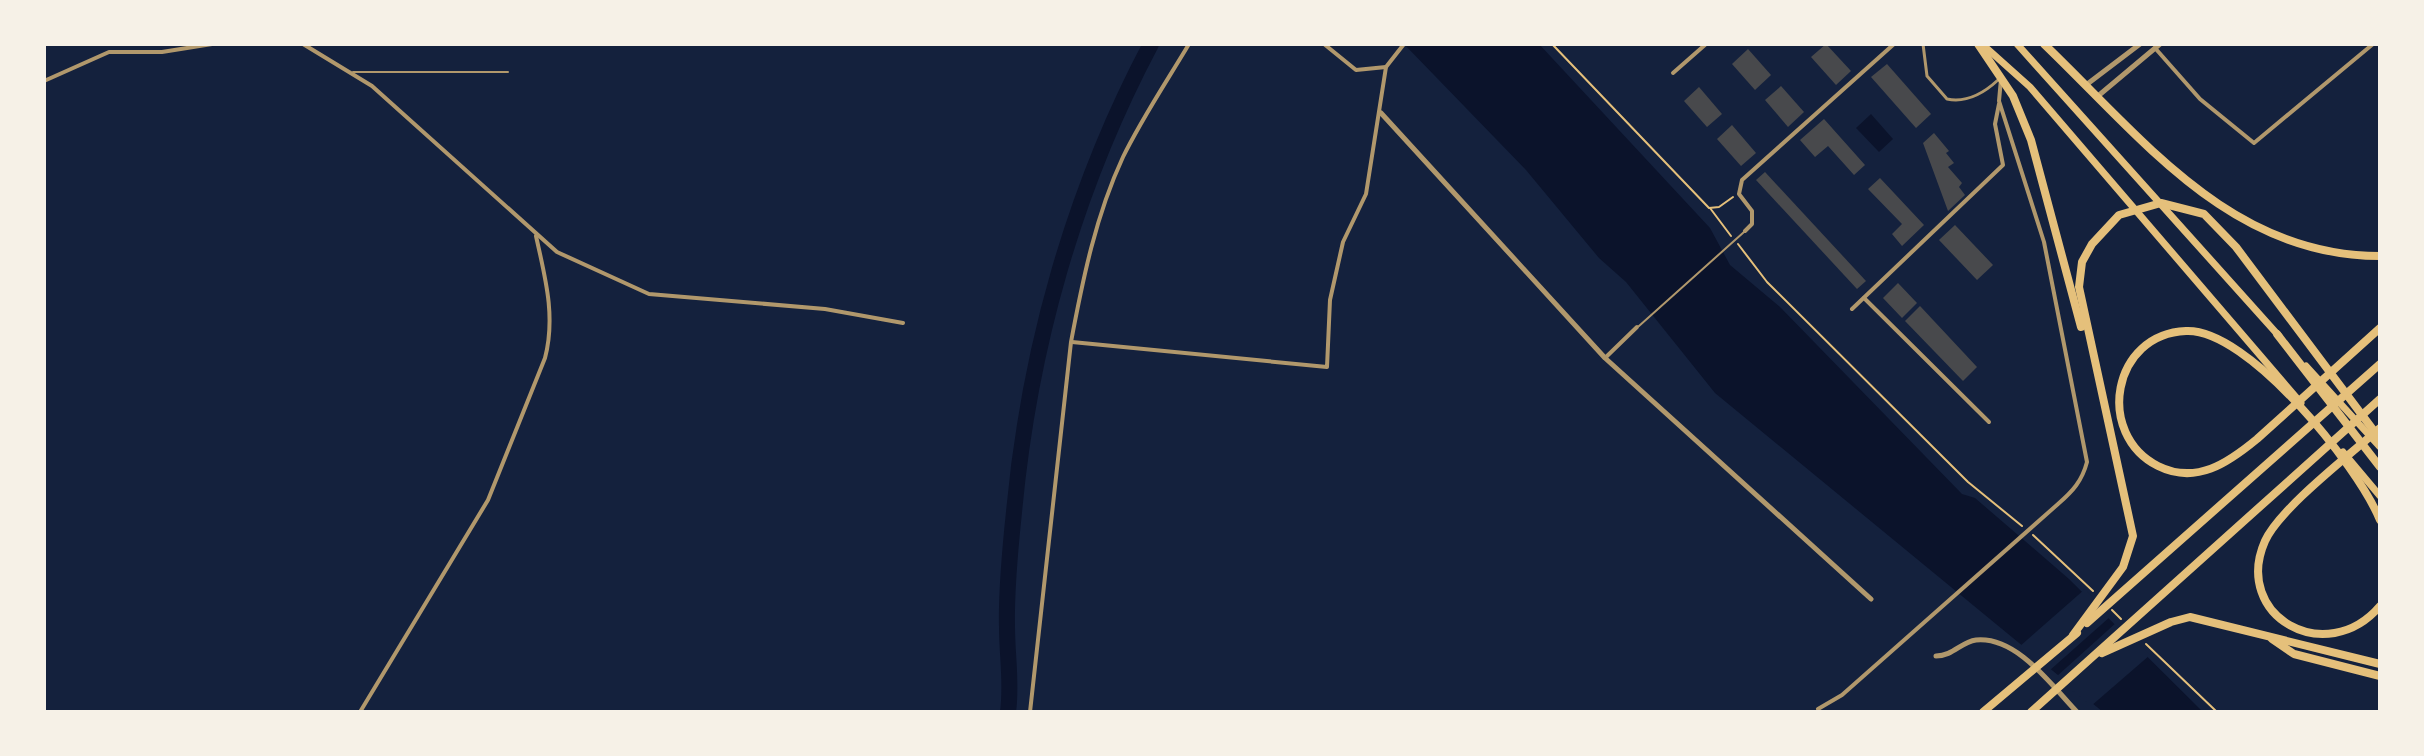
<svg xmlns="http://www.w3.org/2000/svg" width="2424" height="756" font-family="Poppins,sans-serif">
<rect width="100%" height="100%" fill="#14213d"/>
<g fill="#0b132b">
<path d="M1404 44H1539L1710 228 1730 265 1780 307 1962 494 1975 498 2069 579 2203 712H2103L1715 393 1626 282 1599 258 1526 170Z"/>
<path d="M1871 114 1893 139 1879 152 1856 128Z"/>
</g>
<g fill="#14213d">
<path d="M2085 589 2111 616 2049 671 2019 647Z"/>
<path d="M2117 622 2150 655 2091 706 2056 677Z"/>
</g>
<g fill="none" stroke-linecap="round" stroke-linejoin="round">
<path stroke="#0b132b" stroke-width="16" d="M1008 712C1012 683 1007 656 1007 627 1006 590 1010 550 1014 512 1029 349 1074 189 1151 44"/>
</g>
<g fill="#48494c">
<path d="M1826 44 1851 71 1836 85 1811 57Z"/>
<path d="M1748 49 1771 75 1755 90 1732 64Z"/>
<path d="M1887 64 1931 114 1916 128 1871 77Z"/>
<path d="M1781 86 1804 112 1788 127 1765 100Z"/>
<path d="M1699 87 1722 114 1707 127 1684 101Z"/>
<path d="M1824 119 1865 165 1854 175 1828 146 1815 157 1800 140Z"/>
<path d="M1732 125 1756 153 1741 166 1717 139Z"/>
<path d="M1934 133 1949 151 1946 153 1954 163 1948 167 1962 183 1959 187 1965 195 1948 211 1923 143Z"/>
<path d="M1765 172 1866 281 1857 289 1756 180Z"/>
<path d="M1880 178 1924 225 1902 246 1892 234 1902 224 1868 189Z"/>
<path d="M1955 225 1993 265 1977 280 1939 240Z"/>
<path d="M1898 283 1917 303 1902 318 1883 298Z"/>
<path d="M1920 306 1977 367 1963 381 1905 321Z"/>
</g>
<g fill="none" stroke-linecap="round" stroke-linejoin="round">
<g stroke="#e5c07b" stroke-width="2">
<path d="M1552 44 1709 208 1719 207 1733 197"/>
<path d="M1710 208 1731 236"/>
<path d="M1738 244 1767 282 1968 482 2022 526"/>
<path d="M2033 535 2093 591"/>
<path d="M2112 610 2121 619"/>
<path d="M2146 644 2217 712"/>
</g>
<g stroke="#b1986c" stroke-width="2">
<path d="M353 72H508"/>
<path d="M1639 326 1744 232"/>
</g>
<path stroke="#b1986c" stroke-width="3" d="M1923 44 1927 76 1947 99C1966 103 1984 93 1998 80"/>
<g stroke="#b1986c" stroke-width="4">
<path d="M303 44 372 86 557 252 649 294 825 309 903 323"/>
<path d="M1324 44 1356 70 1386 67"/>
<path d="M2155 48 2200 99 2254 143 2373 44"/>
<path d="M1673 73 1706 44"/>
<path d="M44 81 109 52H162L212 44"/>
<path d="M1745 231 1752 224V211L1739 194 1742 180 1894 44"/>
<path d="M1864 298 1989 422"/>
<path d="M1852 309 2003 165 1995 124 1999 104"/>
<path d="M1072 342 1327 367 1330 300 1343 242 1366 194 1386 67 1404 44"/>
<path d="M1605 358 1637 327"/>
<path d="M1818 709 1842 695 2058 504C2073 491 2082 481 2087 462L2044 242 1999 101 2001 79"/>
<path d="M360 712 488 500 545 358C556 316 545 277 536 236"/>
<path d="M1030 712 1071 342C1083 278 1096 215 1123 157 1142 118 1167 81 1189 44"/>
</g>
<g stroke="#b1986c" stroke-width="5">
<path d="M2086 85 2140 44"/>
<path d="M2098 96 2160 44"/>
<path d="M1381 113 1605 358 1871 599"/>
<path d="M1936 656C1953 656 1961 642 1976 640 2017 636 2052 686 2077 712"/>
</g>
<g stroke="#e5c07b" stroke-width="7">
<path d="M1982 44 2030 87 2301 403"/>
<path d="M2017 44 2279 336"/>
<path d="M2306 366 2380 447"/>
<path d="M2343 452 2380 496"/>
</g>
<g stroke="#e5c07b" stroke-width="8">
<path d="M1978 44 2013 96 2031 140 2081 327"/>
<path d="M2044 44C2143 139 2231 256 2380 256"/>
<path d="M2380 328 2257 439C2228 463 2196 485 2158 466 2095 434 2112 334 2186 331 2248 328 2358 466 2380 520"/>
<path d="M2277 334 2380 467"/>
<path d="M2380 428C2351 454 2280 508 2265 541 2232 616 2326 669 2380 606"/>
<path d="M2087 623 2380 364"/>
<path d="M2073 635 2123 567 2133 536 2079 287 2082 262 2092 244 2119 215 2161 203 2204 214 2236 247 2380 439"/>
<path d="M2272 639 2294 654 2380 676"/>
<path d="M2102 653 2171 622 2190 617 2380 664"/>
<path d="M1983 712 2077 633"/>
<path d="M2031 712 2380 399"/>
</g>
</g>
<rect width="2424" height="756" fill="none" stroke="#f6f1e7" stroke-width="92"/>
</svg>
